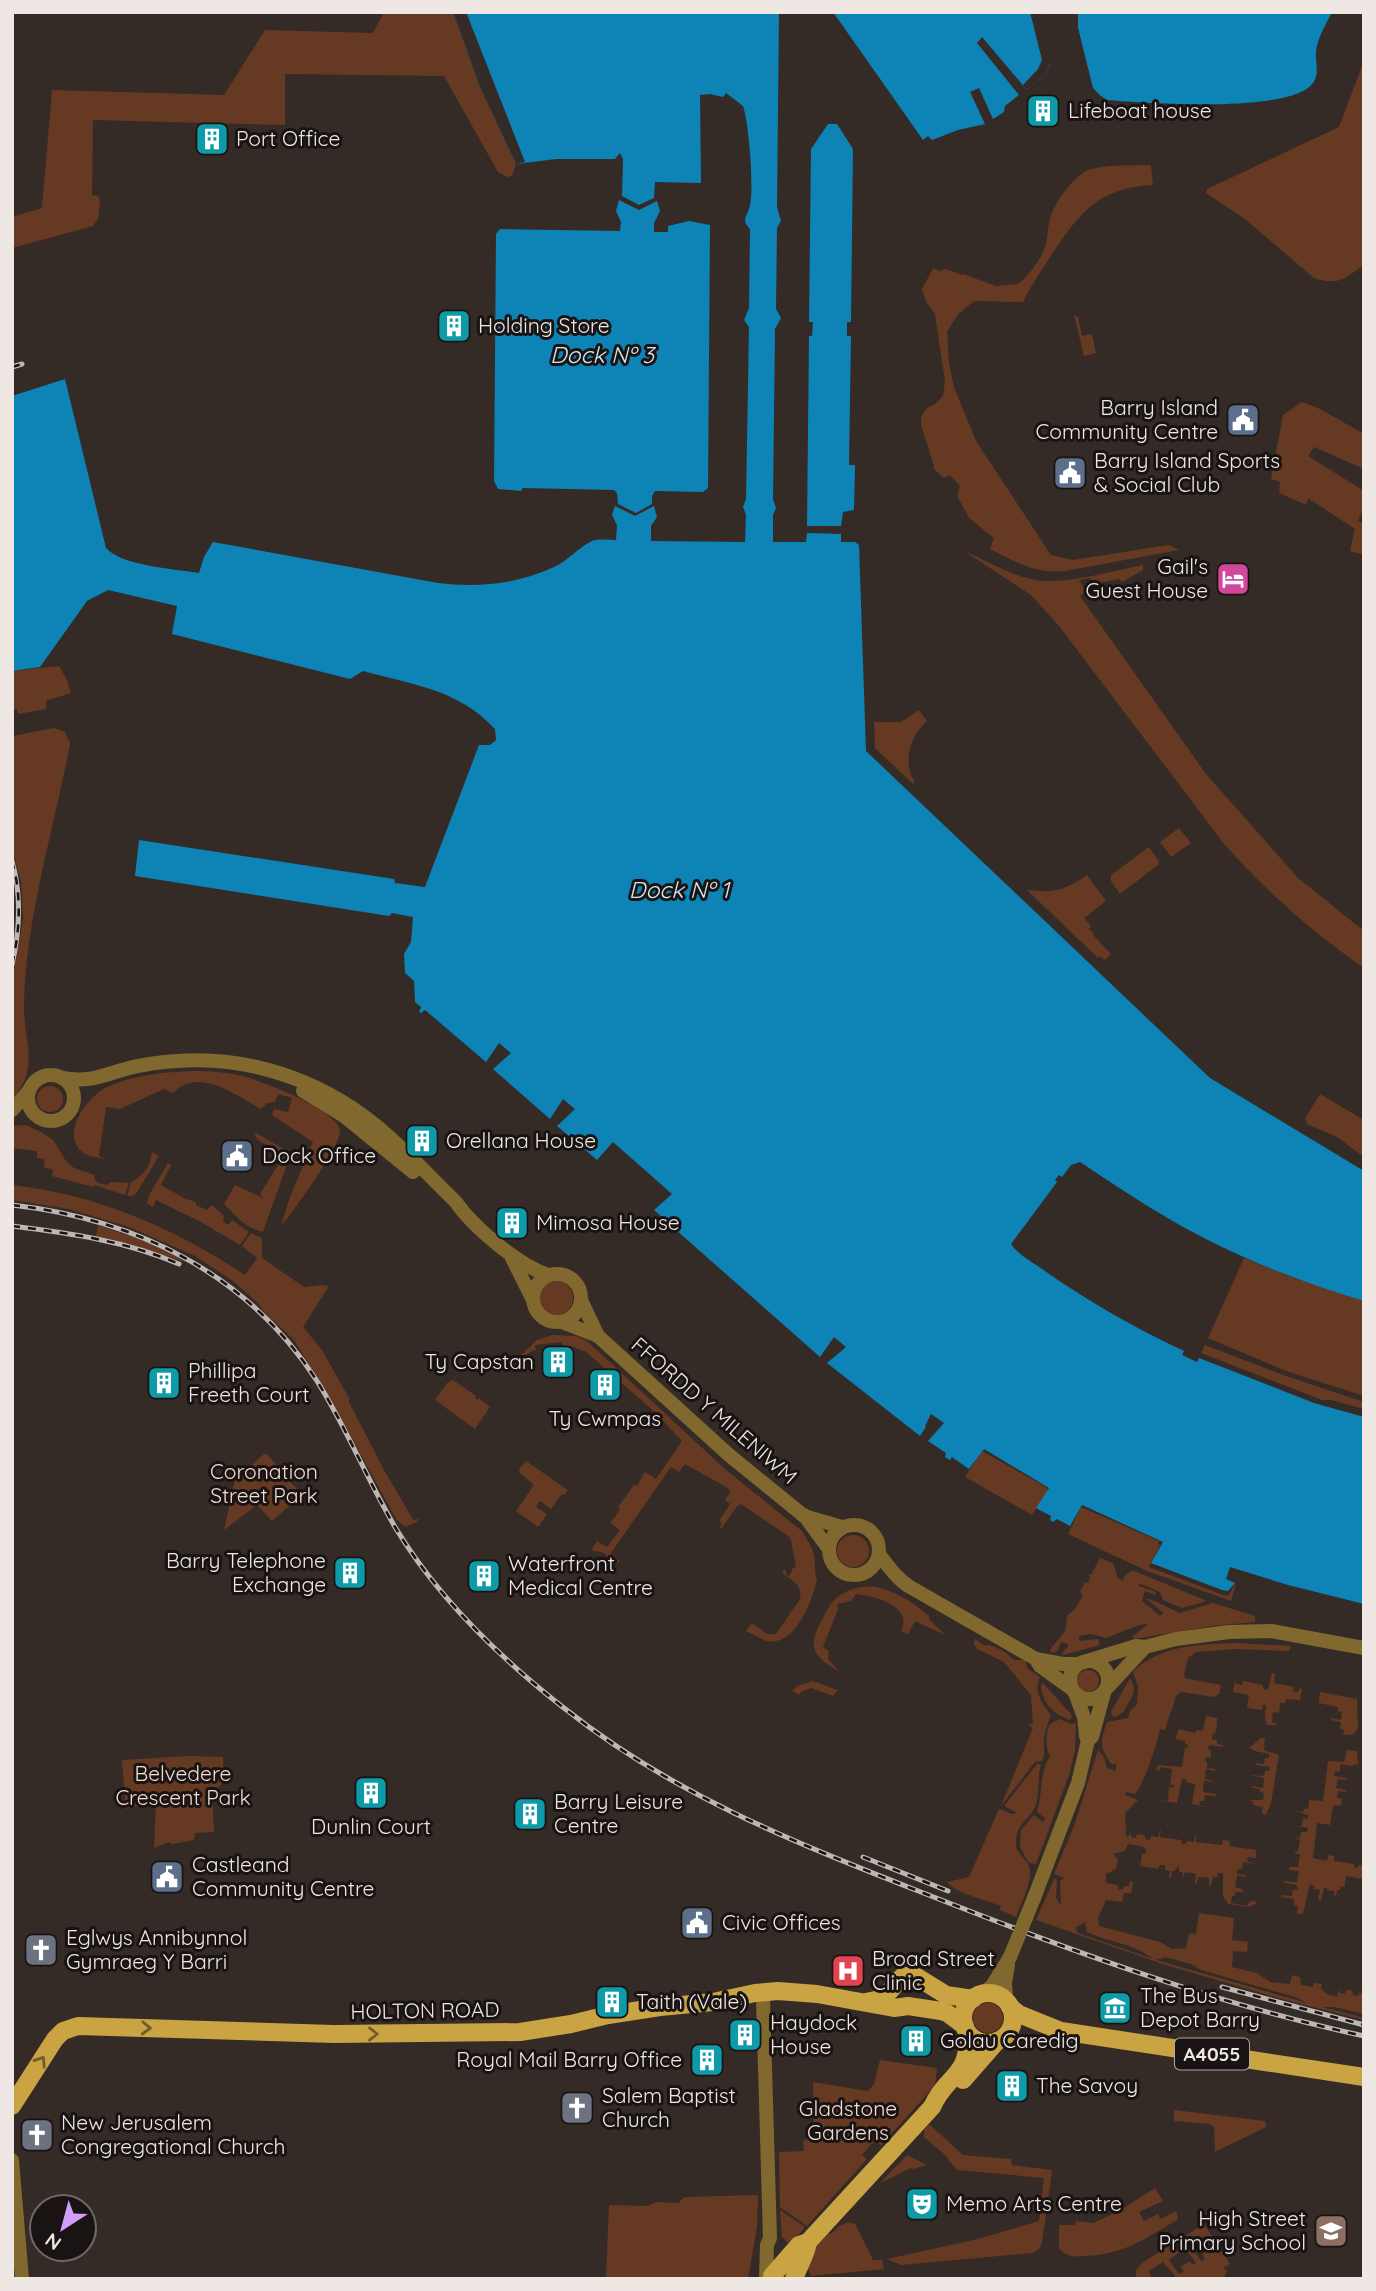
<svg xmlns="http://www.w3.org/2000/svg" width="1376" height="2291" font-family="Quicksand,sans-serif">
<rect width="100%" height="100%" fill="#342b27"/>
<g fill="#663922" fill-rule="evenodd">
<path d="M384 12H453L480 87 516 164 512 176 507 177 498 172 444 76 285 74V125L93 120 92 195 98 196 100 200 98 219 93 226 12 248V217L42 208 52 90 224 95 265 30 373 33Z"/>
<path d="M1364 61V265C1344 279 1338 286 1314 278L1245 219 1206 193 1207 189 1339 127Z"/>
<path d="M1151 165 1153 185C1100 188 1082 210 1054 251 1043 268 1032 284 1023 302L974 301 958 314 947 332 949 363 954 387 976 441 1051 555 1073 560 1168 545 1179 550 1065 571C1036 574 1015 562 990 549L994 538 969 518 957 496 960 486 950 475 944 478 933 468 934 466 921 425V417L927 408 935 404 943 396 945 381 935 314 926 302 922 289 933 268 940 271 946 269 962 275 963 274 996 286 1018 284C1028 276 1039 262 1044 250 1048 242 1047 232 1049 223 1052 205 1073 175 1091 169 1110 164 1132 166 1151 165Z"/>
<path d="M1074 315 1078 317 1082 336 1092 334 1096 353 1084 356Z"/>
<path d="M1302 402 1320 409 1364 434V469L1314 447 1308 456 1364 491V506L1358 521 1364 524V555L1350 551 1355 529 1308 498 1306 505 1279 493 1280 482 1271 479 1283 415Z"/>
<path d="M964 551C987 561 1010 575 1035 580 1064 585 1112 571 1143 565V570L1122 582 1119 579 1094 584 1090 578 1079 580 1086 591 1080 596 1206 774 1298 878 1364 931V968C1313 933 1266 891 1225 845L1059 626 1031 595Z"/>
<path d="M59 666 67 680 71 693 46 701V709L18 714 17 709 12 710V671Z"/>
<path d="M919 710 927 721C910 735 902 763 915 782L913 784 875 748 874 722H901Z"/>
<path d="M54 728 65 732 70 743 69 749C53 832 25 922 24 1007 24 1043 40 1069 12 1099V982L23 920 21 882 12 849V736Z"/>
<path d="M1179 828 1191 843 1171 857 1160 842Z"/>
<path d="M1149 847 1159 861 1158 865 1120 894 1111 881V875Z"/>
<path d="M1087 875 1106 901 1084 918 1091 926 1089 929 1094 933 1093 935 1111 954 1105 960 1100 956 1098 958 1027 890C1054 893 1064 891 1087 875Z"/>
<path d="M192 1071C210 1071 228 1072 246 1077 264 1082 339 1111 340 1131 341 1146 292 1213 281 1226L290 1197 313 1142 272 1115 274 1109 288 1112 292 1098 278 1094 275 1102 267 1103 261 1109C236 1095 198 1066 173 1093L164 1089 120 1109 106 1107 99 1156 105 1159C97 1157 86 1157 80 1150 62 1131 88 1096 107 1087 133 1075 164 1072 192 1071Z"/>
<circle cx="50" cy="1099" r="13"/>
<path d="M1320 1094 1364 1120V1157L1337 1137 1307 1124 1305 1119Z"/>
<path d="M26 1125 41 1132 53 1140 66 1161 74 1168 95 1175 94 1179 98 1183 108 1185 110 1182 129 1183 125 1195 94 1185 93 1187 52 1176 53 1170 44 1167 45 1159 37 1158V1151L12 1148V1126Z"/>
<path d="M254 1133H256L291 1153 263 1232C246 1228 235 1216 224 1204L235 1185 263 1198 260 1194 284 1155 258 1140Z"/>
<path d="M152 1152 159 1156 137 1192 133 1196H127L131 1182C145 1175 150 1166 152 1152Z"/>
<path d="M168 1163 171 1165 161 1185 186 1199 196 1202V1205L207 1210 212 1205 224 1216 223 1222 229 1225 232 1220 249 1232 240 1245 201 1222 156 1200 153 1207 147 1203 149 1195Z"/>
<path d="M12 1185C96 1194 176 1229 245 1275L257 1258 242 1246 251 1233 262 1238V1258L304 1287 321 1285 329 1286 303 1327 322 1350 349 1398V1402L384 1470 414 1521 419 1517 417 1522 405 1527 396 1519 331 1400 294 1340 264 1312 258 1303 233 1281 195 1256 129 1227 69 1209 12 1200Z"/>
<path d="M98 1225 150 1243 191 1264 133 1245 96 1236Z"/>
<path d="M1244 1258 1294 1278 1364 1301V1396L1286 1371 1208 1338Z"/>
<circle cx="556" cy="1298" r="17"/>
<path d="M553 1335 576 1336 587 1341 726 1470 802 1531C808 1541 814 1549 815 1561 815 1568 814 1572 817 1580 812 1601 795 1647 767 1641 760 1639 753 1634 746 1631L752 1623 767 1634H776L800 1599C803 1585 792 1580 782 1573L785 1569 787 1576 790 1575 793 1568 796 1567 791 1540 788 1536 741 1504 737 1506 722 1528 719 1529 722 1523 719 1521 730 1504 725 1500 730 1493 728 1488 685 1464 679 1472 671 1467 611 1553 620 1561 615 1564 604 1553 591 1550 597 1541 607 1547 620 1530 610 1523 620 1510 618 1507 634 1485 637 1486 645 1472 656 1479 682 1441 656 1413 586 1352 570 1346H563L561 1342 535 1345 536 1350 528 1353 521 1364 516 1360 537 1340Z"/>
<path d="M1205 1345 1286 1376 1364 1402V1409L1331 1400H1322L1201 1353Z"/>
<path d="M453 1380 476 1396 475 1398 477 1400 479 1398 490 1407 475 1429 435 1400 447 1383Z"/>
<path d="M982 1451 1046 1487 1048 1490 1032 1515 965 1477Z"/>
<path d="M264 1454H267L302 1495 272 1521 257 1505 224 1530 235 1480Z"/>
<path d="M526 1461 568 1490 564 1495 562 1494 551 1509 540 1501 536 1507 547 1514 538 1527 516 1511 534 1485 520 1473 519 1469Z"/>
<path d="M1081 1507 1159 1541 1158 1544 1160 1545 1149 1567 1226 1596 1229 1595 1235 1583H1236L1231 1601 1147 1571 1068 1534Z"/>
<circle cx="853" cy="1551" r="16"/>
<path d="M1100 1558 1113 1563 1118 1578 1124 1581 1123 1577 1132 1570 1207 1601 1182 1608 1163 1600 1160 1592 1139 1583V1586L1156 1592V1595L1145 1591 1142 1601 1160 1616 1164 1613 1145 1598 1157 1602 1179 1613 1213 1603 1255 1616V1622L1212 1626 1134 1639 1132 1637 1148 1624 1139 1625 1106 1638 1092 1634 1079 1636V1641L1098 1639 1100 1645 1063 1655 1062 1653 1068 1647V1644L1061 1642 1058 1650 1052 1653 1050 1650 1065 1631 1067 1616 1075 1609 1083 1595 1080 1592 1085 1582 1088 1583 1090 1577 1088 1574 1091 1575Z"/>
<path d="M871 1586C895 1590 911 1601 929 1616V1619L945 1635 915 1621 908 1634 901 1631C914 1606 874 1596 856 1594L851 1601 837 1604 838 1609 823 1647 829 1651 828 1659 839 1671C812 1657 807 1645 823 1618 828 1608 833 1598 844 1593 852 1588 862 1587 871 1586Z"/>
<path d="M975 1639 983 1645C994 1644 1006 1652 1014 1660H1025L1027 1668 1040 1677C1033 1691 1042 1704 1051 1715 1048 1723 1045 1730 1044 1738 1043 1747 1046 1752 1042 1761L1035 1762 1001 1806 1033 1728 1028 1725 1033 1723 1031 1695 1004 1662 977 1649 974 1644Z"/>
<path d="M1236 1643 1291 1646 1289 1651 1235 1649 1196 1652 1188 1658 1184 1675 1185 1678 1221 1685 1219 1694 1214 1697 1181 1692 1176 1696C1173 1708 1168 1718 1165 1730L1160 1729C1157 1744 1145 1782 1135 1794L1127 1792 1125 1795 1138 1800 1125 1813 1126 1836 1128 1837 1131 1833V1837L1136 1838 1137 1834 1145 1835V1839L1150 1840 1151 1836 1158 1837 1161 1828 1160 1837 1181 1840 1182 1844H1186L1187 1841 1194 1842 1196 1833V1842L1222 1845 1223 1840 1230 1841 1229 1846 1256 1850V1858L1248 1857 1247 1861 1254 1864 1243 1862 1242 1869H1237V1874L1246 1875 1245 1877 1237 1876 1235 1887 1242 1889 1244 1892H1235V1896H1232L1231 1903 1247 1906 1250 1901 1257 1902 1256 1904 1248 1907 1228 1904 1223 1896V1873H1218L1217 1877H1213L1211 1886 1209 1885V1878L1198 1877 1197 1884 1195 1883 1196 1874 1185 1872 1182 1880 1183 1872H1179V1867L1176 1868 1175 1871H1172L1171 1878 1169 1877 1170 1871 1165 1870V1865H1160L1158 1869 1140 1866 1142 1854H1145L1146 1849 1141 1846 1128 1844 1125 1851 1113 1854 1118 1860 1116 1869 1106 1874V1883L1118 1885V1889L1123 1890 1124 1886H1129L1130 1881 1133 1882 1131 1893H1124L1122 1902 1106 1900 1098 1918 1099 1926 1160 1942 1172 1949 1186 1948 1189 1933 1196 1934 1199 1913 1234 1918 1232 1940 1248 1942 1247 1952 1233 1951 1232 1967 1257 1973 1270 1982 1290 1984 1292 1975 1300 1977 1301 1985 1313 1987 1314 1983 1322 1984 1321 1989 1327 1994 1337 1997 1339 1989 1340 1993 1345 1994 1346 1990 1353 1991 1352 1995 1358 1996 1361 1989 1360 1993 1364 1994V2014L1335 2007H1322L1364 2018V2020L1285 2000 1166 1965 1036 1920 1054 1879H1057L1056 1898 1061 1905 1060 1881 1064 1878 1054 1874 1074 1826 1098 1750 1104 1757 1107 1768 1115 1771 1117 1764H1111C1099 1745 1100 1743 1107 1722L1128 1718 1130 1711 1137 1704 1138 1687 1133 1672C1159 1645 1201 1644 1236 1643ZM1085 1922 1087 1932C1109 1943 1132 1942 1153 1959L1078 1933 1075 1928ZM1165 1957 1191 1964 1201 1970 1295 1997 1307 2003 1156 1960Z"/>
<circle cx="1088" cy="1681" r="11"/>
<path d="M1272 1673 1275 1674 1274 1683 1294 1687 1293 1691 1298 1692 1300 1688 1302 1689 1300 1700 1286 1699 1285 1703H1280L1279 1713 1273 1712 1272 1722 1277 1724V1725H1267L1265 1719 1266 1705H1263L1262 1710 1247 1708 1249 1695 1233 1692 1235 1679 1236 1684 1242 1685 1243 1681 1263 1685V1689L1268 1690Z"/>
<path d="M1130 1678C1140 1695 1128 1699 1124 1712L1115 1717 1112 1716 1111 1712Z"/>
<path d="M813 1681 838 1690 833 1696 811 1688 801 1692 800 1695 792 1691 797 1686Z"/>
<path d="M1043 1683 1070 1713 1072 1716 1070 1720C1052 1713 1043 1704 1041 1686Z"/>
<path d="M1320 1692 1357 1699 1358 1728 1354 1734 1343 1735 1344 1730 1340 1729 1341 1722 1331 1720V1718L1341 1720 1342 1712 1338 1711V1707L1319 1703Z"/>
<path d="M1206 1716 1217 1718V1726L1215 1732 1218 1733H1213L1212 1739 1217 1740V1744L1223 1745V1747L1209 1745 1208 1749 1211 1750V1757L1205 1758V1761L1207 1762V1768L1215 1769V1771L1206 1769 1205 1779 1215 1782 1204 1781 1203 1792 1216 1794V1796L1205 1795 1204 1801H1200L1199 1805 1215 1809 1192 1804 1195 1784 1186 1782V1779H1182L1177 1803 1154 1800 1168 1801 1169 1787 1174 1788V1785L1170 1784 1172 1769 1161 1767 1159 1771 1156 1769 1158 1765 1182 1767 1185 1747 1188 1748V1745L1185 1744V1741L1175 1739 1179 1729 1195 1733 1196 1730 1203 1731Z"/>
<path d="M1059 1719 1072 1724 1076 1723 1075 1751 1069 1775 1036 1864 1029 1863 1020 1847 1021 1830 1034 1815 1043 1822 1045 1818 1037 1812C1043 1792 1039 1774 1050 1756 1045 1747 1046 1736 1049 1725Z"/>
<path d="M1261 1738H1265L1264 1750 1279 1755 1271 1803 1266 1815 1262 1814 1263 1807 1253 1805V1801L1248 1800H1263L1264 1793 1260 1792V1789L1252 1788V1786L1263 1788 1264 1778 1250 1775 1264 1776 1265 1771H1269L1270 1767 1256 1765V1763L1264 1764 1265 1758H1269V1754L1255 1751 1249 1748Z"/>
<path d="M1347 1750 1357 1751 1358 1765 1354 1764 1353 1766 1341 1764 1339 1772 1335 1771 1334 1776 1347 1778 1346 1780 1338 1779 1336 1788 1346 1790V1792L1338 1791 1337 1798 1342 1799 1341 1806 1333 1805 1330 1825 1317 1823 1313 1858 1327 1861 1328 1855 1334 1856V1861L1354 1864V1867L1358 1868 1359 1865 1364 1866V1879L1346 1876 1344 1891V1887L1341 1886 1340 1890H1337L1336 1896 1334 1895V1891L1327 1890V1888H1324L1321 1901 1318 1900 1320 1890 1314 1889V1886L1310 1884 1303 1914H1297L1298 1906 1294 1905V1899L1281 1897 1282 1895 1292 1896 1293 1890 1298 1889 1297 1885 1284 1883V1881L1297 1882 1299 1871 1289 1870 1290 1867H1298L1300 1854 1293 1853 1298 1851 1300 1840 1295 1837 1300 1838 1301 1832H1307L1308 1828 1297 1826H1302L1303 1818 1308 1819V1815L1295 1811 1303 1812 1304 1809H1308L1309 1800 1323 1801 1328 1761 1344 1762Z"/>
<path d="M189 1756 223 1757 224 1782 212 1793 214 1832 195 1833 194 1840 172 1844 168 1842 154 1848 156 1802 126 1809 122 1760Z"/>
<path d="M1037 1764H1041C1037 1777 1040 1796 1035 1807 1028 1822 1014 1825 1016 1846 1017 1852 1024 1858 1028 1864 1035 1879 1021 1902 1016 1917L1000 1910 1001 1906C986 1900 957 1894 947 1882L969 1877 999 1809 1012 1814 1017 1813 1004 1806Z"/>
<circle cx="988" cy="2018" r="15"/>
<path d="M880 2060 937 2068 935 2086 881 2145 875 2140 862 2155 867 2159 807 2226 780 2207 779 2152 804 2151 803 2142 814 2131 813 2082 868 2091 874 2084Z"/>
<path d="M1174 2110 1265 2121 1266 2127 1215 2152 1214 2127 1210 2124 1174 2121Z"/>
<path d="M929 2124 963 2155 1011 2159 1012 2165 1052 2170 1042 2243 1039 2249 1033 2253 901 2265 887 2259 978 2239 1039 2221 1044 2178 957 2170 944 2154 924 2137V2130Z"/>
<path d="M907 2155 927 2165 913 2169 911 2168 880 2183Z"/>
<path d="M1155 2188 1163 2201 1139 2212 1144 2221 1158 2214 1161 2219 1176 2211 1178 2217 1177 2220C1142 2240 1126 2254 1084 2256 1074 2257 1066 2257 1059 2248V2225H1075L1076 2221 1093 2223 1119 2211Z"/>
<path d="M758 2195 757 2227 748 2279H606L609 2205 648 2206 656 2202 678 2203 685 2197Z"/>
<path d="M780 2210 805 2227 793 2241 787 2242 782 2237Z"/>
<path d="M848 2222 855 2224 873 2260H882L884 2269 811 2276 806 2264 809 2253 827 2233 831 2234 839 2226Z"/>
<path d="M1204 2224 1230 2264 1223 2268 1227 2271 1224 2277 1227 2279H1172L1175 2276 1163 2262 1149 2271 1152 2279H1136V2270L1142 2263ZM1205 2236H1208L1217 2250 1214 2252 1211 2248 1202 2254 1205 2259 1201 2261 1191 2246ZM1184 2249H1186L1196 2263 1192 2265 1190 2261 1181 2267 1184 2272 1179 2274 1169 2260Z"/>
</g>
<g fill="#0d83b6">
<path d="M453 12H779L777 207 781 221 777 228 776 309 781 318 775 329 773 499 776 508 773 515V542H806L807 533 841 534V542H855L859 545 866 751 1210 1078 1364 1171V1301C1297 1281 1231 1255 1171 1220 1140 1202 1110 1182 1080 1162L1071 1165 1062 1177 1059 1175 1055 1180 1057 1182 1011 1244C1019 1256 1034 1263 1045 1271 1089 1302 1135 1328 1184 1351L1182 1355 1197 1362 1199 1358 1314 1403 1364 1417V1604L1288 1585 1230 1567 1226 1579 1235 1583 1228 1591 1222 1590 1151 1563 1163 1542 1082 1505 1070 1526 1057 1519 1053 1522 1050 1520 1051 1516 1036 1508 1049 1488 984 1449 969 1469 952 1457 950 1460 945 1457 946 1453 928 1441 944 1423 931 1414 925 1426 926 1427 920 1436 827 1363 846 1347 834 1337 820 1357 667 1222H661L662 1217 654 1210 672 1194 613 1142 597 1160 557 1126 575 1109 563 1099 550 1119 493 1069 511 1053 499 1043 486 1062 425 1010 421 1013 419 1012 421 1007 415 1002 414 981 405 973 404 954 411 942 413 917 392 913 389 916 135 876 139 840 394 879 395 883 425 887 479 745H490L496 740 495 729C458 689 413 685 363 671L350 679 172 634 177 606 108 590 87 601 40 667 12 671V396L65 379 106 548C122 566 175 569 199 573L204 557 213 542 438 583C478 588 518 584 554 567 569 560 578 548 590 542 596 538 609 540 616 540L617 525 612 515 615 506 635 516 654 506 657 517 651 526V541L745 542 746 515 743 507 746 499 749 327 744 320 749 308 750 229C740 219 748 216 750 205 754 187 749 123 743 106L726 93 723 97 710 94 700 95 701 183 655 182 654 198 639 205 622 196 623 159 620 153 615 159H556L516 164 480 87Z"/>
<path d="M833 12H1043L1050 65 1045 75 1027 90 982 37 977 43 1019 95 1005 106 1004 112 993 119 979 88 970 92 985 124 958 130 932 140 928 136 923 140Z"/>
<path d="M1074 12H1332C1326 24 1317 39 1316 52 1315 63 1320 73 1313 83 1291 114 1144 103 1107 100L1095 92 1091 83Z"/>
<path d="M828 124H837L853 149 851 322H847V336H851L849 465H855L854 510 843 512 841 526H807L809 336H812L813 322H809L811 149Z"/>
<path d="M619 200 639 210 657 201 660 211 654 223V232H668V226L689 221 710 225 708 488 703 492 655 491 652 496V504L636 513 618 504 617 493 614 490 523 488 521 491 498 489 494 481 496 234 500 229 620 231 621 222 616 211Z"/>
</g>
<g fill="#342b27">
<path d="M453 12H466L525 162 516 164 480 87Z"/>
<path d="M1030 12H1043L1051 62 1045 75 1027 90 1023 85 1038 69 1042 60Z"/>
<path d="M1071 12H1078V28L1093 88 1108 104 1095 96 1090 90Z"/>
</g>
<g fill="none" stroke-linecap="round" stroke-linejoin="round">
<g stroke="#80682f" stroke-width="14">
<circle cx="51" cy="1098" r="23"/>
<path d="M62 1078C91 1083 103 1075 129 1068 145 1064 161 1062 177 1061 248 1056 318 1079 374 1124 403 1147 429 1176 455 1201 473 1227 518 1265 548 1275"/>
<path d="M303 1091 344 1116 413 1172"/>
<path d="M12 1110 28 1092"/>
<path d="M512 1258 532 1298"/>
<circle cx="557" cy="1298" r="24"/>
<path d="M581 1300 598 1336"/>
<path d="M562 1322 598 1336 729 1455 804 1516 842 1527"/>
<path d="M804 1515 828 1548"/>
<circle cx="854" cy="1550" r="25"/>
<path d="M879 1554C888 1566 897 1579 910 1587L1036 1659 1063 1664H1078"/>
<path d="M1036 1659 1040 1666 1072 1689"/>
<circle cx="1089" cy="1680" r="19"/>
<path d="M1084 1662 1136 1646 1145 1647 1176 1639 1229 1632 1271 1631 1364 1648"/>
<path d="M1107 1688 1145 1647"/>
<path d="M1075 1693 1084 1717 1086 1736 1088 1740"/>
<path d="M1034 1898 1078 1783 1088 1740 1092 1737 1104 1693"/>
<path d="M982 1994 992 1986 1010 1957"/>
<path d="M1006 2001 1005 1983 1008 1965"/>
<path d="M12 2160 22 2279"/>
<path d="M766 2279 767 2245 770 2238 763 2000 769 1991"/>
</g>
<g stroke="#caa342" stroke-width="18">
<circle cx="988" cy="2018" r="25"/>
<path d="M866 2002 880 1999 887 1994 902 1977 910 1975 917 1977 946 1995 973 1999"/>
<path d="M1010 2007 1019 2014 1061 2031 1364 2077"/>
<path d="M963 2080 997 2041"/>
<path d="M12 2106 55 2039 63 2031 78 2026 334 2034 520 2032 571 2024 608 2015 660 2007 713 2002 755 1993 778 1991 817 1994 894 2008 908 2006 941 2011 947 2013 965 2026"/>
<path d="M772 2276 799 2245 805 2243"/>
<path d="M794 2279C798 2267 807 2253 808 2242L932 2107C947 2073 969 2079 968 2033"/>
</g>
<defs>
<g id="rail">
<path d="M12 367 22 364"/>
<path d="M12 861C22 896 20 930 12 965"/>
<path d="M12 1205C136 1219 248 1274 317 1381 346 1427 367 1479 395 1527 437 1597 500 1658 564 1708 676 1797 799 1844 931 1896 1071 1951 1216 2004 1364 2036"/>
<path d="M12 1226C69 1233 126 1241 179 1264"/>
<path d="M863 1857 948 1891"/>
<path d="M1222 1987 1364 2025"/>
</g>
</defs>
<use href="#rail" stroke="#bdb6b2" stroke-width="5"/>
<use href="#rail" stroke="#191413" stroke-width="2.5" stroke-dasharray="8" stroke-linecap="butt"/>
<path stroke="#80682f" stroke-width="14" d="M1010 1957 1034 1898"/>
</g>
<defs><path id="oneway-chevron" d="M-2-3.5L2.5 0L-2 3.5" fill="none" stroke-width="1.6" stroke-linecap="round" stroke-linejoin="round" transform="scale(1.75)"/></defs>
<g stroke="#725c2a">
<use href="#oneway-chevron" transform="translate(146 2028) rotate(2)"/>
<use href="#oneway-chevron" transform="translate(373 2034)"/>
<use href="#oneway-chevron" transform="translate(41 2061) rotate(-57)"/>
</g>
<defs>
<symbol id="building-square" viewBox="-11 -11 22 22"><rect x="-9" y="-9" width="18" height="18" rx="4" fill="#0f9aa8" stroke="#191413"/><path d="M-4-6H4V6H1V3H-1V6H-4ZM-2.5-4.3h1.7v1.8h-1.7ZM.8-4.3h1.7v1.8H.8ZM-2.5-1h1.7V.8h-1.7ZM.8-1h1.7V.8H.8Z" fill="#fff"/></symbol>
<symbol id="civic-square" viewBox="-11 -11 22 22"><rect x="-9" y="-9" width="18" height="18" rx="4" fill="#5c6f8a" stroke="#191413"/><path d="M-.6-6.5H3V-4.5H.6V-3L4-1V1h2V6H-6V1h2V-1L-.6-3ZM-1.2 2.5V6h2.4V2.5Z" fill="#fff"/></symbol>
<symbol id="hotel-square" viewBox="-11 -11 22 22"><rect x="-9" y="-9" width="18" height="18" rx="4" fill="#d1479c" stroke="#191413"/><path d="M-6-4.5h1.5V1H6V5H4.5V3h-9V5H-6ZM-4 0a1.8 1.8 0 1 1 3.6 0ZM.5 0V-2.5h3Q6-2.5 6 0Z" fill="#fff"/></symbol>
<symbol id="church-square" viewBox="-11 -11 22 22"><rect x="-9" y="-9" width="18" height="18" rx="4" fill="#6b7280" stroke="#191413"/><path d="M-1.2-6h2.4v3.5h3.3v2.4h-3.3V6h-2.4V-.1h-3.3v-2.4h3.3Z" fill="#fff"/></symbol>
<symbol id="hospital-square" viewBox="-11 -11 22 22"><rect x="-9" y="-9" width="18" height="18" rx="4" fill="#e0444e" stroke="#191413"/><path d="M-5-5h3v3.5h4V-5h3V5h-3V1.5h-4V5h-3Z" fill="#fff"/></symbol>
<symbol id="museum-square" viewBox="-11 -11 22 22"><rect x="-9" y="-9" width="18" height="18" rx="4" fill="#0f9aa8" stroke="#191413"/><path d="M0-6L6-3V-2H-6V-3ZM-5-1h2V3h-2ZM-1-1h2V3h-2ZM3-1h2V3H3ZM-6 4H6V6H-6Z" fill="#fff"/></symbol>
<symbol id="theatre-square" viewBox="-11 -11 22 22"><rect x="-9" y="-9" width="18" height="18" rx="4" fill="#0f9aa8" stroke="#191413"/><path d="M-5-5.5Q0-4 5-5.5V0Q5 5 0 6Q-5 5-5 0ZM-3.3-2.5H-1v1.5H-3.3ZM1-2.5H3.3v1.5H1ZM-2.8 1Q0 5.5 2.8 1Z" fill="#fff"/></symbol>
<symbol id="school-square" viewBox="-11 -11 22 22"><rect x="-9" y="-9" width="18" height="18" rx="4" fill="#8d6e63" stroke="#191413"/><path d="M0-5L7-2L0 1L-7-2ZM-4 1L0 2.5L4 1V4Q0 6-4 4Z" fill="#fff"/></symbol>
</defs>
<g fill-rule="evenodd">
<use href="#building-square" x="1024" y="92" width="38" height="38"/>
<use href="#building-square" x="193" y="120" width="38" height="38"/>
<use href="#building-square" x="435" y="307" width="38" height="38"/>
<use href="#civic-square" x="1224" y="401" width="38" height="38"/>
<use href="#civic-square" x="1051" y="454" width="38" height="38"/>
<use href="#hotel-square" x="1214" y="560" width="38" height="38"/>
<use href="#building-square" x="403" y="1122" width="38" height="38"/>
<use href="#civic-square" x="218" y="1137" width="38" height="38"/>
<use href="#building-square" x="493" y="1204" width="38" height="38"/>
<use href="#building-square" x="539" y="1343" width="38" height="38"/>
<use href="#building-square" x="145" y="1364" width="38" height="38"/>
<use href="#building-square" x="586" y="1366" width="38" height="38"/>
<use href="#building-square" x="331" y="1554" width="38" height="38"/>
<use href="#building-square" x="465" y="1557" width="38" height="38"/>
<use href="#building-square" x="352" y="1774" width="38" height="38"/>
<use href="#building-square" x="511" y="1795" width="38" height="38"/>
<use href="#civic-square" x="148" y="1858" width="38" height="38"/>
<use href="#civic-square" x="678" y="1904" width="38" height="38"/>
<use href="#church-square" x="22" y="1931" width="38" height="38"/>
<use href="#hospital-square" x="829" y="1952" width="38" height="38"/>
<use href="#building-square" x="593" y="1983" width="38" height="38"/>
<use href="#museum-square" x="1096" y="1989" width="38" height="38"/>
<use href="#building-square" x="726" y="2016" width="38" height="38"/>
<use href="#building-square" x="897" y="2022" width="38" height="38"/>
<use href="#building-square" x="688" y="2041" width="38" height="38"/>
<use href="#building-square" x="993" y="2067" width="38" height="38"/>
<use href="#church-square" x="558" y="2089" width="38" height="38"/>
<use href="#church-square" x="18" y="2116" width="38" height="38"/>
<use href="#theatre-square" x="903" y="2185" width="38" height="38"/>
<use href="#school-square" x="1312" y="2212" width="38" height="38"/>
</g>
<g text-anchor="middle" stroke-width="6" stroke-linejoin="round" paint-order="stroke">
<rect fill="#191413" stroke="#aea8a5" stroke-width="2" x="1175" y="2038.5" width="74" height="31" rx="5"/>
<g font-size="19" font-weight="bold" fill="#eee7e4">
<text x="1212" y="2061">A4055</text>
</g>
<g font-size="21" fill="#eee7e4" stroke="#191413" text-anchor="start">
<text x="1068" y="118">Lifeboat house</text>
<text x="236" y="146">Port Office</text>
<text x="478" y="333">Holding Store</text>
<text x="1218" y="415" text-anchor="end">Barry Island<tspan x="1218" dy="24">Community Centre</tspan></text>
<text x="1094" y="468">Barry Island Sports<tspan x="1094" dy="24">&amp; Social Club</tspan></text>
<text x="1208" y="574" text-anchor="end">Gail's<tspan x="1208" dy="24">Guest House</tspan></text>
<text x="446" y="1148">Orellana House</text>
<text x="262" y="1163">Dock Office</text>
<text x="536" y="1230">Mimosa House</text>
<text x="534" y="1369" text-anchor="end">Ty Capstan</text>
<text x="188" y="1378">Phillipa<tspan x="188" dy="24">Freeth Court</tspan></text>
<text x="605" y="1426" text-anchor="middle">Ty Cwmpas</text>
<text x="326" y="1568" text-anchor="end">Barry Telephone<tspan x="326" dy="24">Exchange</tspan></text>
<text x="508" y="1571">Waterfront<tspan x="508" dy="24">Medical Centre</tspan></text>
<text x="554" y="1809">Barry Leisure<tspan x="554" dy="24">Centre</tspan></text>
<text x="371" y="1834" text-anchor="middle">Dunlin Court</text>
<text x="192" y="1872">Castleand<tspan x="192" dy="24">Community Centre</tspan></text>
<text x="722" y="1930">Civic Offices</text>
<text x="66" y="1945">Eglwys Annibynnol<tspan x="66" dy="24">Gymraeg Y Barri</tspan></text>
<text x="872" y="1966">Broad Street<tspan x="872" dy="24">Clinic</tspan></text>
<text x="1140" y="2003">The Bus<tspan x="1140" dy="24">Depot Barry</tspan></text>
<text x="636" y="2009">Taith (Vale)</text>
<text x="770" y="2030">Haydock<tspan x="770" dy="24">House</tspan></text>
<text x="940" y="2048">Golau Caredig</text>
<text x="682" y="2067" text-anchor="end">Royal Mail Barry Office</text>
<text x="1036" y="2093">The Savoy</text>
<text x="602" y="2103">Salem Baptist<tspan x="602" dy="24">Church</tspan></text>
<text x="61" y="2130">New Jerusalem<tspan x="61" dy="24">Congregational Church</tspan></text>
<text x="946" y="2211">Memo Arts Centre</text>
<text x="1306" y="2226" text-anchor="end">High Street<tspan x="1306" dy="24">Primary School</tspan></text>
</g>
<g font-size="21" fill="#eee7e4" stroke="#191413">
<text transform="translate(714 1411) rotate(41)" y="7">FFORDD Y MILENIWM</text>
<text transform="translate(425 2011) rotate(-1)" y="7">HOLTON ROAD</text>
</g>
<g font-size="21" fill="#f2dbd0" stroke="#191413">
<text x="264" y="1479">Coronation<tspan x="264" dy="24">Street Park</tspan></text>
<text x="183" y="1781">Belvedere<tspan x="183" dy="24">Crescent Park</tspan></text>
<text x="848" y="2116">Gladstone<tspan x="848" dy="24">Gardens</tspan></text>
</g>
<g font-size="23" font-style="italic" fill="#cfe5f3" stroke="#191413">
<text x="602" y="363">Dock Nº 3</text>
<text x="679" y="898">Dock Nº 1</text>
</g>
</g>
<rect width="1376" height="2291" fill="none" stroke="#eee7e4" stroke-width="28"/>
<g transform="translate(63 2228) rotate(216)"><circle r="33" fill="#191413" stroke="#6e6867" stroke-width="2"/>
<path d="M0-5L12 26L0 18L-12 26Z" fill="#d29dfd"/>
<text y="-10" font-size="19" font-weight="bold" text-anchor="middle" fill="#eee7e4">N</text>
</g>
</svg>
